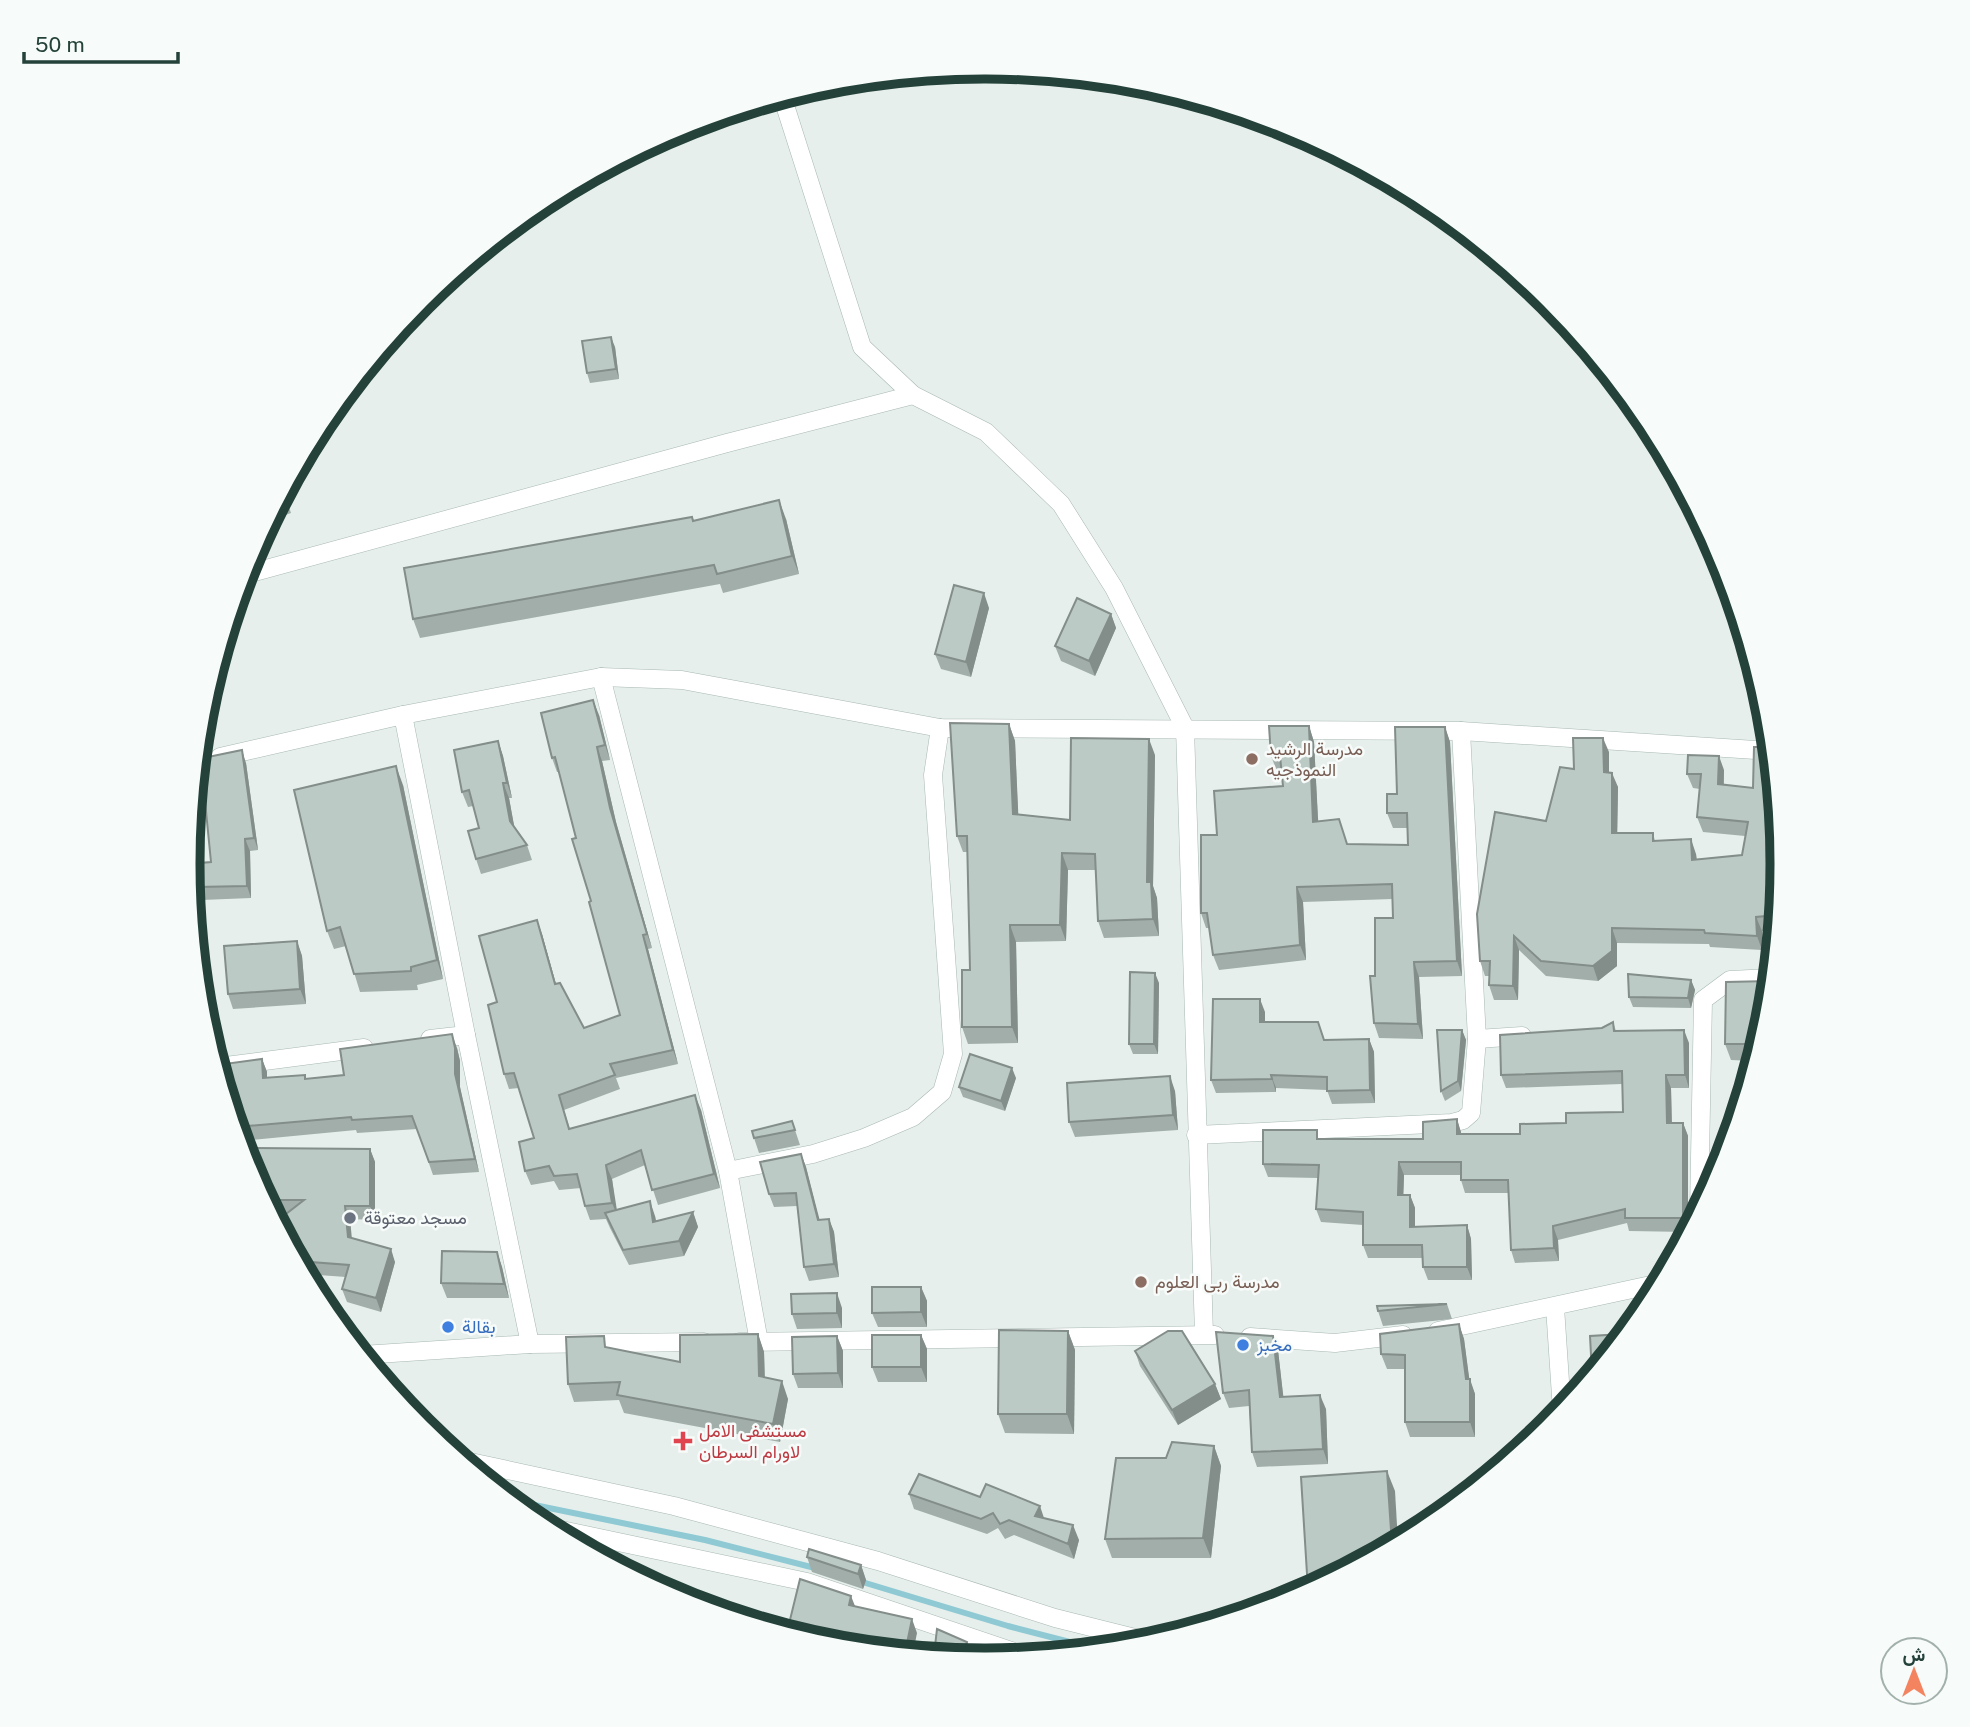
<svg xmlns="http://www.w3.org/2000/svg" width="1970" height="1727" font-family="'Public Sans',Vazirmatn,sans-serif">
<rect width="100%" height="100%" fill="#e6efeb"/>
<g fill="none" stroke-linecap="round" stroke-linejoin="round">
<g stroke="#8ec9d4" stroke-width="6">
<path d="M510 1500 705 1540 815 1568"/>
<path d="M859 1581 1008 1626 1097 1649"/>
</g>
<defs>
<g id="street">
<path d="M782 96 862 347 913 395"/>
<path d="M244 575 727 443 913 395 986 432 1061 504 1114 588 1185 728 1204 1334"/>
<path d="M601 677 728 1171 759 1342"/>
<path d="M403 715 466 1035"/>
<path d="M220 757 403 715 601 677 682 680 940 728 1461 731 1771 751"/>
<path d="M430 1039 466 1035 530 1344"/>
<path d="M1477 1039 1522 1036"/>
<path d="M218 1067 364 1048"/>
<path d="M1196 1135 1452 1123 1463 1120 1471 1113 1477 1039 1461 731"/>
<path d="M728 1171 813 1154 864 1138 913 1117 942 1092 953 1054 933 775 940 728"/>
<path d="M1699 1211 1703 1000 1730 980 1771 978"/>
<path d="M1555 1307 1562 1411"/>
<path d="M1438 1331 1660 1283"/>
<path d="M1250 1337 1335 1343 1403 1335"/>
<path d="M739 1342 1215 1335"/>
<path d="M362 1355 530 1344 704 1342"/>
<path d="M461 1460 674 1506 878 1561 1055 1618 1151 1642"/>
<path d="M552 1528 807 1582 1026 1656"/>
</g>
</defs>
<use href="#street" stroke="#a8b8b2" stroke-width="19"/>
<use href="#street" stroke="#fff" stroke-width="18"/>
</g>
<g fill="#a1aea9">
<path d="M615 347 619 379 590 383 587 373Z"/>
<path d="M284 493 291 513 269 521Z"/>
<path d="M786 519 799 574 723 593 720 584 420 638 413 619 694 521Z"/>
<path d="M989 608 971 677 941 669 935 654Z"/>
<path d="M1111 614 1116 628 1095 676 1061 661 1055 646Z"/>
<path d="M599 715 610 760 602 761 616 822 652 948 648 949 678 1064 616 1078 620 1089 564 1110 570 1129 701 1110 720 1188 658 1205 645 1165 612 1179 616 1210 655 1216 656 1221 693 1212 698 1227 684 1256 629 1265 610 1228 606 1219 590 1220 585 1206 581 1188 559 1190 554 1181 531 1185 525 1171 534 1138 519 1088 509 1089 504 1074 497 1002 542 934 556 984 584 1028 620 1015 559 772H557L552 758Z"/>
<path d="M1009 724 1015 741 1018 815 1070 820 1155 755 1153 886 1157 898 1159 936 1104 938 1098 921 1096 870H1068L1066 941 1016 942 1018 1043 968 1044 962 1027 970 970 967 852H963L957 836Z"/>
<path d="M1309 726 1314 742 1318 822 1347 844 1408 845V828H1393L1387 813 1397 794 1445 727 1450 742 1462 976 1419 977 1423 1039 1379 1038 1374 1023 1375 976 1393 918 1392 899 1303 902 1306 960 1219 970 1213 955 1210 928H1206L1201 913 1283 786 1282 771H1277L1271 756Z"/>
<path d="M498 741 503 756 512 798H509L514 826 527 845 532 860 481 874 476 859 479 828 473 806 468 807 462 792Z"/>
<path d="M1609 752V773L1618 787 1617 833H1653L1655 841 1696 854 1697 859 1742 855 1745 836 1703 832 1697 817 1700 789 1693 788 1687 774 1724 770V785L1782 864 1775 930 1762 931V950L1710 947 1709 944 1617 943V966L1598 981 1546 976 1519 950 1518 1000H1494L1489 985V976H1485L1480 961 1546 821 1574 769Z"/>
<path d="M198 759 246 763 258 850 250 851 251 898 202 900 205 968 198 969 188 864 211 862 206 804 194 805Z"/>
<path d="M403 785 443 979 417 985 418 990 360 992 346 946 334 949 327 931Z"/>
<path d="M297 941 302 956 306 1004 233 1009 228 994Z"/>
<path d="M1691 980 1695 990 1691 1008 1633 1007 1629 997Z"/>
<path d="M1159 983 1158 1054H1133L1129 1044Z"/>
<path d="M206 989 211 1002V1033L207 1032 203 1019Z"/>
<path d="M1265 1012V1022L1324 1040 1369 1039 1374 1052 1375 1103 1332 1104 1327 1090 1276 1088V1092L1216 1093 1211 1080Z"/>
<path d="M1767 1019 1754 1061 1731 1060 1725 1044Z"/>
<path d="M1613 1022 1616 1031 1689 1043V1088H1671L1672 1123H1683L1688 1136V1232L1629 1231 1627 1223 1558 1240 1559 1261 1515 1263 1511 1250 1509 1193H1465L1461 1180V1175H1404L1403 1195H1410L1415 1208V1227L1467 1225 1471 1239 1472 1280H1428L1423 1267V1258H1368L1363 1245V1225L1321 1222 1316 1209 1318 1178 1268 1177 1263 1164 1320 1139H1423L1457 1119 1461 1134H1520L1566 1123 1623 1112 1622 1084 1506 1088 1501 1075Z"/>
<path d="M1462 1030 1466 1040 1461 1091 1445 1101 1441 1091Z"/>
<path d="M457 1048 460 1061V1087L479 1172 433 1175 417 1129 357 1133 356 1130 240 1141 217 1065 262 1059 267 1072V1078L306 1079 344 1075Z"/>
<path d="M1016 1078 1005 1111 963 1097 959 1087Z"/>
<path d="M1175 1091 1178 1130 1075 1137 1069 1122Z"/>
<path d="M792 1121 800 1145 759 1153 754 1138Z"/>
<path d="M370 1149 375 1162V1220L350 1219 351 1238 395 1262 381 1312 347 1302 342 1289 346 1277 305 1274 277 1221 287 1213H272L249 1168Z"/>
<path d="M801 1154 806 1167 819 1220 829 1219 834 1232 839 1277 809 1281 804 1267 797 1206 774 1207 769 1194Z"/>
<path d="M497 1252 502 1267 509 1298H447L441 1283Z"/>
<path d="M921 1287 927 1301V1327H878L872 1313Z"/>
<path d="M1447 1304 1452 1319 1383 1326 1378 1311Z"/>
<path d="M842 1308V1328L797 1329 792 1314Z"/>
<path d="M1459 1324 1464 1339 1469 1379 1475 1394V1437H1410L1405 1422V1369H1387L1381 1354Z"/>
<path d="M1068 1331 1075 1350 1074 1434 1005 1433 998 1414Z"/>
<path d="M758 1334 764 1352 765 1378 788 1399 780 1442 624 1413 619 1400 574 1402 568 1384 609 1348 680 1362Z"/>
<path d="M921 1335 927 1349V1382H878L872 1367Z"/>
<path d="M837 1336 843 1351V1388H798L793 1374Z"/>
<path d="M1278 1350 1283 1396 1326 1409 1328 1464 1257 1467 1252 1452 1249 1406 1229 1408 1223 1393Z"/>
<path d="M1135 1351 1215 1384 1221 1399 1178 1425 1140 1366Z"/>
<path d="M1214 1446 1221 1466 1211 1558H1112L1105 1539 1166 1458Z"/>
<path d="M909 1494 980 1497 1044 1518 1079 1540 1074 1559 1014 1535 1005 1539 998 1528 987 1534 914 1509Z"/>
<path d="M807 1557 861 1565 866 1580 863 1589 812 1572Z"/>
</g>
<g fill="#838d89">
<path d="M611 337 615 347 619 379 616 369Z"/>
<path d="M779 500 786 519 799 574 792 556Z"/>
<path d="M984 593 989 608 971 677 966 662Z"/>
<path d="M1111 614 1116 628 1095 676 1089 661Z"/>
<path d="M593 700 599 715 610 760 605 745Z"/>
<path d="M1009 724 1015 741 1019 830 1013 814Z"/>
<path d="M1309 726 1314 742 1319 837 1313 822Z"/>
<path d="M1445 727 1450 742 1462 976 1457 961Z"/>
<path d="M1603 738 1609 752V786L1604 772Z"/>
<path d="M1149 739 1155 755 1153 886 1157 898 1159 936 1153 919 1147 882Z"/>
<path d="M498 741 503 756 512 798 507 783Z"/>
<path d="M597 747 602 761 616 822 652 948 647 934 610 808Z"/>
<path d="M242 750 246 763 258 850 254 838Z"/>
<path d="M1719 756 1724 770 1723 799 1718 784Z"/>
<path d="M396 766 403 785 443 979 437 960Z"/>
<path d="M1612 773 1618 787 1617 848 1612 833Z"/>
<path d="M503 783 509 798 516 836 510 821Z"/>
<path d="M245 839 250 851 251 898 247 886Z"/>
<path d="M1691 839 1696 854 1697 874 1692 860Z"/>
<path d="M1062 853 1068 870 1066 941 1060 925Z"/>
<path d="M197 887 202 900 205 968 201 956Z"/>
<path d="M1297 887 1303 902 1306 960 1300 945Z"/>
<path d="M1756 917 1762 931V950L1757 936Z"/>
<path d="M537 920 542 934 560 999 555 984Z"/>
<path d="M1010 925 1016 942 1018 1043 1012 1027Z"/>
<path d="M1612 928 1617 943V966L1598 981 1593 966Z"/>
<path d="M643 935 648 949 678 1064 673 1050Z"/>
<path d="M1514 936 1519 950 1518 1000 1513 986Z"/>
<path d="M297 941 302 956 306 1004 300 989Z"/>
<path d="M1414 962 1419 977 1423 1039 1418 1024Z"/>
<path d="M1155 973 1159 983 1158 1054 1154 1044Z"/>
<path d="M1691 980 1695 990 1691 1008 1688 998Z"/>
<path d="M206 989 211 1002V1033L206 1020Z"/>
<path d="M1260 999 1265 1012V1035L1260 1022Z"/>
<path d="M1462 1030 1466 1040 1461 1091 1458 1081Z"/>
<path d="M1684 1030 1689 1043V1088L1685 1075Z"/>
<path d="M452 1034 457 1048 460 1061V1087L479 1172 475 1159 455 1074Z"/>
<path d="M1369 1039 1374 1052 1375 1103 1370 1090Z"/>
<path d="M262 1059 267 1072V1091L263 1078Z"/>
<path d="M1012 1068 1016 1078 1005 1111 1001 1101Z"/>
<path d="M1271 1075 1276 1088V1092L1272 1079Z"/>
<path d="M1666 1075 1671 1088 1672 1136 1667 1123Z"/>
<path d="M1170 1076 1175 1091 1178 1130 1173 1115Z"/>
<path d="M695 1095 701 1110 720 1188 714 1174Z"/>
<path d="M1457 1119 1461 1132V1147L1457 1134Z"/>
<path d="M1683 1123 1688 1136V1231L1683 1218Z"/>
<path d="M370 1149 375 1162V1220L370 1206Z"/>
<path d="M801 1154 806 1167 823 1233 818 1220Z"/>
<path d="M1399 1162 1404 1175 1403 1208 1398 1195Z"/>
<path d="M606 1165 612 1179 618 1217 612 1203Z"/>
<path d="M1410 1195 1415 1208V1240L1410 1227Z"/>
<path d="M650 1201 655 1216 659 1237 653 1222Z"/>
<path d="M345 1206 350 1219 353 1250 348 1237Z"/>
<path d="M693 1212 698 1227 684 1256 679 1241Z"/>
<path d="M829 1219 834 1232 839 1277 834 1264Z"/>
<path d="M1467 1225 1471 1239 1472 1280 1467 1267Z"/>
<path d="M1553 1226 1558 1240 1559 1261 1554 1248Z"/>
<path d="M391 1249 395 1262 381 1312 376 1298Z"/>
<path d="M497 1252 502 1267 509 1298 504 1284Z"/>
<path d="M921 1287 927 1301V1327L921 1312Z"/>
<path d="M837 1293 842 1308V1328L837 1313Z"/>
<path d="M1459 1324 1464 1339 1470 1384V1379L1475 1394V1437L1470 1422Z"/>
<path d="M1068 1331 1075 1350 1074 1434 1067 1414Z"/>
<path d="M758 1334 764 1352 765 1394 759 1376Z"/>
<path d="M921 1335 927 1349V1382L921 1367Z"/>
<path d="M837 1336 843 1351V1388L838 1373Z"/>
<path d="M1273 1336 1278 1350 1285 1411 1280 1397Z"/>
<path d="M782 1381 788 1399 780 1442 773 1424Z"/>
<path d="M1215 1384 1221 1399 1178 1425 1172 1410Z"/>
<path d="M1320 1395 1326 1409 1328 1464 1323 1449Z"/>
<path d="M1214 1446 1221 1466 1211 1558 1203 1538Z"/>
<path d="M1387 1471 1395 1491 1398 1542 1392 1545Z"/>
<path d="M1040 1506 1045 1521 1035 1516Z"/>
<path d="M1073 1525 1079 1540 1074 1559 1068 1544Z"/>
<path d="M579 1534 583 1546V1548L577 1545Z"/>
<path d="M861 1565 866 1580 863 1589 858 1574Z"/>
<path d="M851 1596 857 1611 849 1605Z"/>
<path d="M912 1619 917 1633 913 1653H905Z"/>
<path d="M967 1642 971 1652 969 1659 962 1658Z"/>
</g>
<g fill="#bbcac4" stroke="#838d89" stroke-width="2">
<path d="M611 337 616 369 587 373 582 341Z"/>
<path d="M284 493 286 498 280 500Z"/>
<path d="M779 500 792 556 717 574 714 565 413 619 404 568 692 517 693 521Z"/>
<path d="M954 585 984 593 966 662 935 654Z"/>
<path d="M1077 598 1111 614 1089 661 1055 646Z"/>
<path d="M593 700 605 745 597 747 610 808 647 934 643 935 673 1050 610 1064 615 1075 559 1095 569 1129 695 1095 714 1174 652 1190 641 1150 606 1165 612 1203 585 1206 577 1174 554 1176 549 1166 525 1171 519 1142 534 1138 514 1073 504 1074 488 1005 497 1002 479 936 537 920 555 984 560 983 584 1028 620 1015 589 902 591 901 572 839 576 838 555 757 552 758 541 713Z"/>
<path d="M950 723 1009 724 1013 814 1070 820 1071 738 1149 739 1147 882H1151L1153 919 1098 921 1095 854 1062 853 1060 925H1010L1012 1027H962V970H970L967 836H957Z"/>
<path d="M1269 726H1309L1313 822 1339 819 1347 844 1408 845 1407 813H1387V794H1397L1395 727H1445L1457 961 1414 962 1418 1024 1374 1023 1370 976H1375V918H1393L1392 884 1297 887 1300 945 1213 955 1207 913H1201V835H1217L1214 791 1283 786 1280 756H1271Z"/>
<path d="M1573 738H1603L1604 772 1612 773V833H1653V841L1691 839 1692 860 1742 855 1748 822 1697 817 1701 774H1687L1688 755 1719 756 1718 784 1753 788 1754 747H1770L1782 864 1777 915 1756 917 1757 936 1705 933 1704 930 1612 928V951L1593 966 1541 961 1514 936 1513 986 1489 985 1490 961H1480L1477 914 1495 812 1546 821 1560 767 1574 769Z"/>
<path d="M498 741 507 783H503L510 821 527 845 476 859 468 831 479 828 469 790 462 792 454 750Z"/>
<path d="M242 750 254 838 245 839 247 886 197 887 201 956H197L188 864 211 862 204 791 195 792 198 759Z"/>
<path d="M396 766 437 960 411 967V971L354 974 340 927 327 931 294 790Z"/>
<path d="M297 941 300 989 228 994 224 946Z"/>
<path d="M1130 972 1155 973 1154 1044H1129Z"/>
<path d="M1628 974 1691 980 1688 998 1629 997Z"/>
<path d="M1770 981 1767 1019 1759 1044H1725L1726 982Z"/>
<path d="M200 989H206V1020H204L203 1019Z"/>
<path d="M1213 999H1260V1022H1318L1324 1040 1369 1039 1370 1090 1327 1091V1077L1271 1075 1272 1079 1211 1080Z"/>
<path d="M1613 1022 1614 1031 1684 1030 1685 1075H1666L1667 1123H1683V1218H1625V1209L1553 1226 1554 1248 1511 1250 1508 1180H1461V1162H1399L1398 1195H1410V1227L1467 1225V1267H1423L1422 1245H1363V1212L1316 1209 1319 1165 1263 1164V1130H1317V1139H1423V1122L1457 1119V1134H1520V1124L1566 1123V1113L1623 1112 1622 1071 1501 1075 1500 1035 1602 1028Z"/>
<path d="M1437 1030H1462L1458 1081 1441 1091Z"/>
<path d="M452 1034 455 1048V1074L475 1159 429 1162 412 1116 352 1120 351 1117 236 1127 217 1065 262 1059 263 1078 305 1075V1079L344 1075 340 1049Z"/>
<path d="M970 1054 1012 1068 1001 1101 959 1087Z"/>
<path d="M1170 1076 1173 1115 1069 1122 1067 1083Z"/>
<path d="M792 1121 795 1130 754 1138 752 1131Z"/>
<path d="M243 1148 370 1149V1206H345L348 1237 391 1249 376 1298 342 1289 349 1265 298 1261 277 1221 304 1200H265L249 1168Z"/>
<path d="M801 1154 818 1220 829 1219 834 1264 804 1267 796 1193 769 1194 760 1162Z"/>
<path d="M650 1201 653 1222 693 1212 679 1241 623 1250 605 1213Z"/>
<path d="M442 1251 497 1252 504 1284 441 1283Z"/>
<path d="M872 1287H921V1312L872 1313Z"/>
<path d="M837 1293V1313L792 1314 791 1294Z"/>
<path d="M1447 1304 1378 1311 1377 1306Z"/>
<path d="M1459 1324 1466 1379H1470V1422H1405V1355L1381 1354 1380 1334Z"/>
<path d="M999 1330 1068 1331 1067 1414H998Z"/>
<path d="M1168 1331H1182L1215 1384 1172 1410 1135 1351Z"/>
<path d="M1216 1332 1273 1336 1280 1397 1320 1395 1323 1449 1252 1452 1249 1390 1223 1393Z"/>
<path d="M758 1334 759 1376 782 1381 773 1424 617 1395 620 1382 568 1384 566 1337 604 1336 605 1347 680 1362V1335Z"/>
<path d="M1625 1334 1592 1374 1590 1336Z"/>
<rect x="872" y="1335" width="49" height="32"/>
<path d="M837 1336 838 1373 793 1374 792 1337Z"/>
<path d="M1172 1442 1214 1446 1203 1538 1105 1539 1116 1458H1166Z"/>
<path d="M1387 1471 1392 1545 1308 1590 1301 1477Z"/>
<path d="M919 1474 980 1497 986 1484 1040 1506 1035 1516 1073 1525 1068 1544 1009 1520 1000 1524 993 1513 981 1519 909 1494Z"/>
<path d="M540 1525 579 1534 577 1545 542 1526Z"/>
<path d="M809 1549 861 1565 858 1574 807 1557Z"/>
<path d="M800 1579 851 1596 849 1605 912 1619 905 1653 829 1645 787 1632Z"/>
<path d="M937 1629 967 1642 962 1658 934 1655Z"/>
</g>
<g fill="#8d6e63" stroke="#f7fbf9" stroke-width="2.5">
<circle cx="1252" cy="759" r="7"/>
<circle cx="1141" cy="1282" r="7"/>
</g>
<circle fill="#6b7280" stroke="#f7fbf9" stroke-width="2.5" cx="350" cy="1218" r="7"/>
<g fill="#3f7fe0" stroke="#f7fbf9" stroke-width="2.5">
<circle cx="448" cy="1327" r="7"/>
<circle cx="1243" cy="1345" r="7"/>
</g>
<path fill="#e0444e" stroke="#f7fbf9" stroke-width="2.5" d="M679.5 1430.5h7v7h7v7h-7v7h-7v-7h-7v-7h7z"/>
<g text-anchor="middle" stroke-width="5" stroke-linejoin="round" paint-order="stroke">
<g font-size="18" fill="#785e54" stroke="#f7fbf9" text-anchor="start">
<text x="1266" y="755">مدرسة الرشيد<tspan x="1266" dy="21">النموذجيه</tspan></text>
<text x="1155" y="1288">مدرسة ربى العلوم</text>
</g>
<g font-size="18" fill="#5b616d" stroke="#f7fbf9" text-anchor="start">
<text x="364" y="1224">مسجد معتوقة</text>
</g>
<g font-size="18" fill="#366cbe" stroke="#f7fbf9" text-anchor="start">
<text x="462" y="1333">بقالة</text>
<text x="1257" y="1351">مخبز</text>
</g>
<g font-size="18" fill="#be3a42" stroke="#f7fbf9" text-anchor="start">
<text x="699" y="1437">مستشفى الامل<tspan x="699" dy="21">لاورام السرطان</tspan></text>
</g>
</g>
<path d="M0 0H1970V1727H0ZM984 79H986A784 784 0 0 1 1770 863V864A784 784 0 0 1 986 1648H984A784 784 0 0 1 200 864V863A784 784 0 0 1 984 79Z" fill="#f7fbf9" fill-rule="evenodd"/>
<path fill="none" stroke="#24423a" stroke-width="9" d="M984 79H986A784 784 0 0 1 1770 863V864A784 784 0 0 1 986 1648H984A784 784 0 0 1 200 864V863A784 784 0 0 1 984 79Z"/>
<g transform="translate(1914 1671)"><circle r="33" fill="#f7fbf9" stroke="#a3b1ad" stroke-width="2"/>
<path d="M0-5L12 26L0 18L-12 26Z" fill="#f4845f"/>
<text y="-10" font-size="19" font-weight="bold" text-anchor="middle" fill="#24423a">ش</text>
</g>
<path d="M24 52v10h154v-10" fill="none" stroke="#24423a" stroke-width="3.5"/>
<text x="35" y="52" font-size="21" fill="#24423a" stroke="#f7fbf9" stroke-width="5" paint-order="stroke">50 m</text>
</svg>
